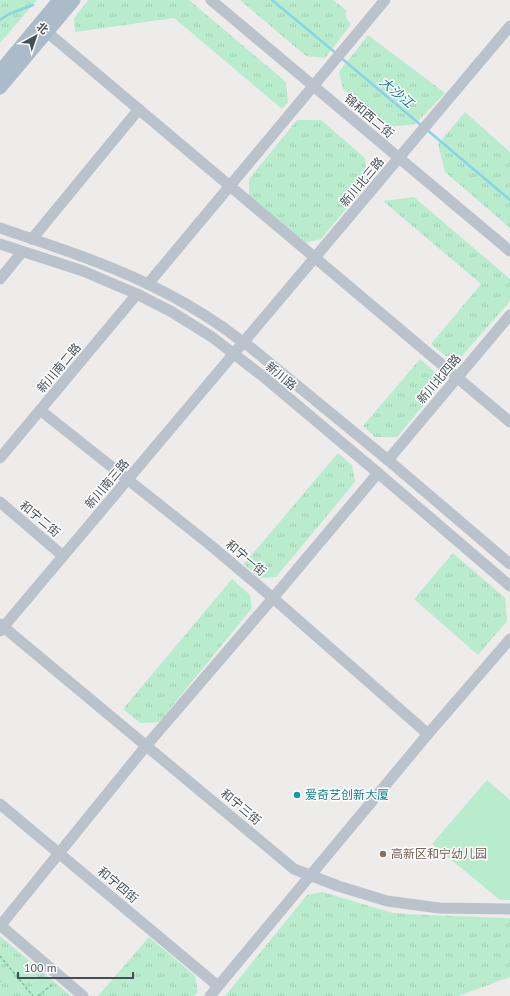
<svg xmlns="http://www.w3.org/2000/svg" width="510" height="996" font-family="'PT Sans','Noto Sans SC',sans-serif">
<defs>
<pattern id="park-tufts" width="24" height="20" patternUnits="userSpaceOnUse"><rect width="24" height="20" fill="#b9eccd"/><path d="M3 7l-1-3M5 7V3M7 7l1-3M15 17l-1-3M17 17v-4M19 17l1-3" fill="none" stroke="#a0ccb2"/></pattern>
</defs>
<rect width="100%" height="100%" fill="#eeebeb"/>
<g fill="url(#park-tufts)">
<path d="M0 0H37L0 43Z"/>
<path d="M88 0H189L286 82 288 102 282 109 174 18 75 32 74 18Z"/>
<path d="M240 0H333L346 10V18L351 24 325 58 306 56Z"/>
<path d="M368 35 445 93 415 124 390 127 343 89 339 72Z"/>
<path d="M465 112 510 152V228L445 172 438 144Z"/>
<path d="M297 120H321L365 158 367 184 321 239 304 243 249 197V179Z"/>
<path d="M414 197 510 279V301L462 356H446L431 344 481 284 383 201Z"/>
<path d="M420 359 435 372 438 388 397 437H375L363 426Z"/>
<path d="M338 453 352 465 355 482 276 577 259 578 244 564Z"/>
<path d="M453 553 505 598 507 621 478 655 414 599Z"/>
<path d="M232 579 250 595 252 608 159 722 140 723 123 709Z"/>
<path d="M322 892 393 913 424 915 510 918V977L458 996H225L307 895Z"/>
<path d="M0 936 71 996H0Z"/>
<path d="M149 937 195 976 198 992 194 996H98Z"/>
</g>
<path fill="#b9eccd" d="M487 780 510 800V900H500L432 844Z"/>
<g fill="none" stroke-linecap="round" stroke-linejoin="round">
<g stroke="#87d4e9" stroke-width="2.5">
<path d="M272 0 337 54"/>
<path d="M0 20 9 14 33 5"/>
<path d="M340 57 422 126"/>
<path d="M426 129 510 200"/>
</g>
<g stroke="#73c99f" stroke-width="1.5" stroke-dasharray="3 2" stroke-linecap="butt">
<path d="M0 956 33 996"/>
<path d="M0 981V982"/>
<path d="M38 996 53 984"/>
</g>
<g stroke="#bac3cb" stroke-width="11">
<path d="M211 0 510 251"/>
<path d="M47 32 510 422"/>
<path d="M0 228C50 245 100 261 148 284 173 296 198 310 221 326 229 331 236 338 244 342L388 460 510 564"/>
<path d="M32 239 139 109"/>
<path d="M0 244 83 271 137 294 172 312 212 337 265 378 378 473 510 586"/>
<path d="M0 279 22 252"/>
<path d="M148 284 385 0"/>
<path d="M40 410 209 544 273 598 428 734"/>
<path d="M0 458 137 294"/>
<path d="M388 460 510 315"/>
<path d="M0 502 63 556"/>
<path d="M0 624 294 869 338 886 387 901 439 908 510 909"/>
<path d="M0 631 510 26"/>
<path d="M0 804 218 986"/>
<path d="M0 925 83 996"/>
<path d="M0 926 146 746 273 598 378 473"/>
<path d="M210 996 428 734 510 639"/>
</g>
<g stroke="#abbbca" stroke-width="13">
<path d="M0 71 59 0"/>
<path d="M0 88 74 0"/>
</g>
</g>
<circle fill="#0f9aa8" stroke="#fff" stroke-width="1.5" cx="297" cy="795" r="4"/>
<circle fill="#8d6e63" stroke="#fff" stroke-width="1.5" cx="383" cy="854" r="4"/>
<g text-anchor="middle" stroke-width="3" stroke-linejoin="round" paint-order="stroke">
<g font-size="12" fill="#454f58" stroke="#fff">
<text transform="translate(369 116) rotate(40)" y="4">锦和西二街</text>
<text transform="translate(362 182) rotate(-50)" y="4">新川北三路</text>
<text transform="translate(59 368) rotate(-50)" y="4">新川南二路</text>
<text transform="translate(281 376) rotate(40)" y="4">新川路</text>
<text transform="translate(439 379) rotate(-50)" y="4">新川北四路</text>
<text transform="translate(107 484) rotate(-50)" y="4">新川南三路</text>
<text transform="translate(40 519) rotate(40)" y="4">和宁二街</text>
<text transform="translate(246 558) rotate(40)" y="4">和宁一街</text>
<text transform="translate(241 807) rotate(40)" y="4">和宁三街</text>
<text transform="translate(118 885) rotate(40)" y="4">和宁四街</text>
</g>
<g font-size="12" fill="#0d838f" stroke="#fff" text-anchor="start">
<text x="305" y="799">爱奇艺创新大厦</text>
</g>
<g font-size="12" fill="#785e54" stroke="#fff" text-anchor="start">
<text x="391" y="858">高新区和宁幼儿园</text>
</g>
<g font-size="13" font-style="italic" fill="#0f7b99" stroke="#fff">
<text transform="translate(397 92) rotate(40)" y="5">大沙江</text>
</g>
</g>
<g transform="translate(36 36) rotate(40)" stroke="#ffffff" stroke-width="3" paint-order="stroke">
<path d="M0-3L7 15L0 10L-7 15Z" fill="#454f58"/>
<text y="-6" font-size="11" font-weight="bold" text-anchor="middle" fill="#454f58">北</text>
</g>
<path d="M18 972v6h115v-6" fill="none" stroke="#454f58" stroke-width="2"/>
<text x="24" y="972" font-size="12" fill="#454f58" stroke="#ffffff" stroke-width="3" paint-order="stroke">100 m</text>
</svg>
